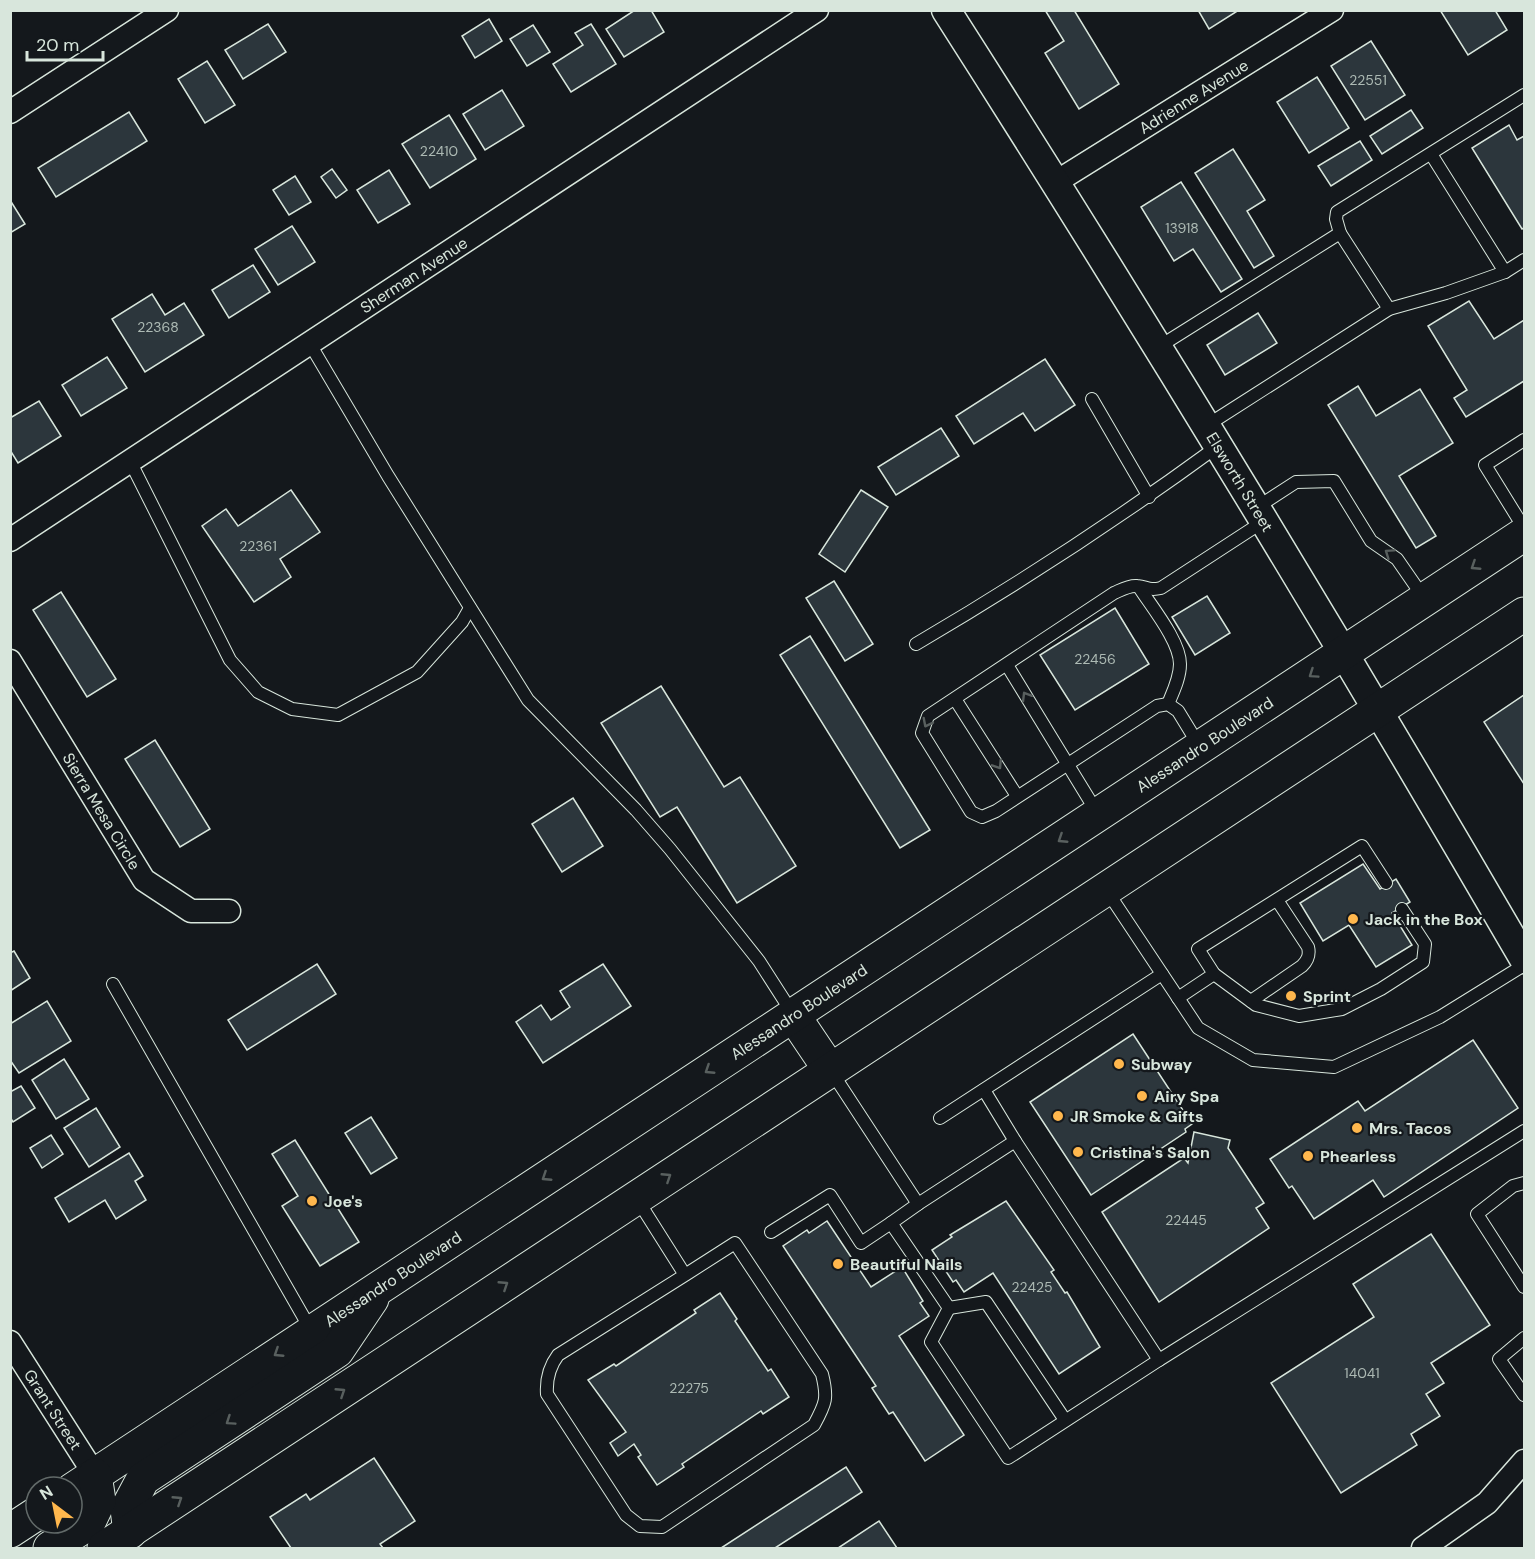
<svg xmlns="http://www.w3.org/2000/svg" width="1535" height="1559" font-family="'DM Sans',sans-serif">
<rect width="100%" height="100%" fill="#14181c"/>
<g fill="#2c363c" stroke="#d8e6dc" stroke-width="1.5">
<path d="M635 10H651L664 32 624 57 606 29Z"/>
<path d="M1045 10H1074L1119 84 1079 109 1045 53 1064 41Z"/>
<path d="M1198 10H1239L1209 29Z"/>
<path d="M1440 10H1495L1507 30 1468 55Z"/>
<path d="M489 19 502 41 475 58 462 36Z"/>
<path d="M268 24 286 52 243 79 225 50Z"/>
<path d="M591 24 616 64 571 92 553 64 583 45 575 33Z"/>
<path d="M533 25 550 52 527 66 510 39Z"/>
<path d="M1371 41 1405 95 1365 120 1331 66Z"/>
<path d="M207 61 235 105 205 123 178 79Z"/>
<path d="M1317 77 1349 128 1309 153 1277 102Z"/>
<path d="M502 90 524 126 485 150 463 114Z"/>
<path d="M1411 110 1423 128 1382 154 1370 136Z"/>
<path d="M129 112 147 141 56 197 38 168Z"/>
<path d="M449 115 476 159 430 188 402 144Z"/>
<path d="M1509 125 1517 140 1524 136V228L1522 229 1472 148Z"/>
<path d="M1360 141 1372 160 1331 186 1318 166Z"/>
<path d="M1233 149 1265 200 1247 211 1274 256 1254 268 1195 173Z"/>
<path d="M332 169 347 190 336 198 321 177Z"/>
<path d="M389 170 410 204 378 223 357 190Z"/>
<path d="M295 176 311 202 289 215 273 190Z"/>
<path d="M1181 182 1242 279 1221 292 1193 249 1174 261 1141 207Z"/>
<path d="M10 200 25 224 10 233Z"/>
<path d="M292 226 315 262 278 285 255 249Z"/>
<path d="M253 265 270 292 229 318 212 290Z"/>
<path d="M152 294 165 315 184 303 204 335 145 372 112 319Z"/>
<path d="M1469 301 1494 339 1524 320V381L1466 417 1454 398 1467 390 1428 326Z"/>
<path d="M1258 313 1277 343 1225 375 1207 345Z"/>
<path d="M107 357 127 388 81 416 62 385Z"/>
<path d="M1045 359 1075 405 1035 431 1023 413 974 444 956 416Z"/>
<path d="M1358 386 1376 416 1420 389 1453 443 1399 476 1436 536 1416 548 1328 405Z"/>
<path d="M39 401 61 436 18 463 10 450V418Z"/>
<path d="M941 428 959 456 896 495 878 467Z"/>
<path d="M291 490 320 532 280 559 291 577 254 602 202 526 226 509 238 526Z"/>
<path d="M861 490 888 507 845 572 819 554Z"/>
<path d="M834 581 873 644 845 661 806 598Z"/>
<path d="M61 592 116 679 87 697 33 610Z"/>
<path d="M1207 596 1230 633 1195 655 1172 617Z"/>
<path d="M1115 608 1149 664 1075 710 1040 655Z"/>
<path d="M810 636 930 830 900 848 780 655Z"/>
<path d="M661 686 724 787 740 777 796 866 737 903 677 807 660 817 601 723Z"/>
<path d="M1524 695V784L1484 722Z"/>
<path d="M155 740 210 829 180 847 125 759Z"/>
<path d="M573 798 603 846 562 872 532 824Z"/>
<path d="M1363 864 1380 889 1396 879 1410 902 1392 913 1412 945 1376 967 1349 925 1323 941 1300 903Z"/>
<path d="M14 951 30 978 10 991V953Z"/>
<path d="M317 964 336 994 247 1050 228 1020Z"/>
<path d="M603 964 631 1006 543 1063 516 1022 541 1005 551 1020 570 1007 560 991Z"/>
<path d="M47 1001 71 1041 19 1073 10 1060V1024Z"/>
<path d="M1133 1034 1192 1124 1185 1129 1186 1132 1091 1195 1030 1102Z"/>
<path d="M1473 1040 1518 1108 1384 1197 1373 1180 1314 1219 1292 1186 1289 1188 1270 1159 1358 1101 1365 1111Z"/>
<path d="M64 1059 89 1099 56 1119 32 1080Z"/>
<path d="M21 1086 35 1108 13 1122 10 1117V1092Z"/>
<path d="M96 1108 120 1147 89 1167 64 1128Z"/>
<path d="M371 1117 397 1158 371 1174 345 1133Z"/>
<path d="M1194 1132 1230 1140 1228 1148 1264 1203 1256 1208 1269 1228 1159 1302 1102 1212 1184 1158 1188 1163Z"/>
<path d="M51 1135 63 1154 42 1168 30 1148Z"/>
<path d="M295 1140 359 1242 320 1266 282 1206 298 1196 272 1154Z"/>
<path d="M129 1153 143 1176 135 1181 146 1200 116 1219 105 1200 69 1222 55 1198Z"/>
<path d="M1006 1201 1054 1270 1051 1272 1065 1293 1067 1292 1100 1347 1059 1374 993 1273 964 1292 956 1280 953 1282 932 1250 952 1237 950 1235Z"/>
<path d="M827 1221 871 1287 902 1267 923 1301 920 1303 929 1316 899 1336 964 1435 925 1461 893 1412 889 1414 872 1388 876 1386 783 1246 807 1230 809 1233Z"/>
<path d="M1431 1234 1490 1325 1431 1363 1444 1383 1426 1394 1440 1416 1411 1434 1417 1445 1341 1493 1271 1383 1374 1317 1353 1284Z"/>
<path d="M720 1293 737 1319 735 1321 768 1371 771 1369 789 1397 763 1414 761 1411 682 1464 684 1467 657 1485 638 1457 641 1455 634 1444 618 1456 610 1443 626 1432 588 1380 614 1364 616 1366 696 1313 694 1310Z"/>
<path d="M374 1458 415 1521 380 1544 383 1548H291L270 1517 306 1494 310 1500Z"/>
<path d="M846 1467 862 1492 775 1548H721Z"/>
<path d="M879 1521 897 1548H838Z"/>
</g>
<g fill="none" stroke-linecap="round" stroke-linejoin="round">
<defs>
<g id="service">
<path d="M1431 154 1505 272"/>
<path d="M1340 233 1336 219 1337 212 1524 95"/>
<path d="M310 344 388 476 528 700 636 810 670 849 759 961 793 1014"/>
<path d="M1157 348 1340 233 1389 309"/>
<path d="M1092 399 1149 497"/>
<path d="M1206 426 1389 309 1446 293 1505 272 1524 260"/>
<path d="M1524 440 1485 465 1524 528"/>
<path d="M130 461 230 660 258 692 292 709 338 715 417 672 462 622 470 608"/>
<path d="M1256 508 1296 482 1334 481 1371 541 1397 559 1424 598"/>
<path d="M1139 587C1151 606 1180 641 1180 664 1180 678 1173 692 1168 704"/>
<path d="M916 644C1020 583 1121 517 1218 446"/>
<path d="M1007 665 1098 814"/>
<path d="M955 699 1017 796"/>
<path d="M1200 747 1178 711 1168 704 1157 706 996 811 982 817 971 812 922 733 928 716 1114 593C1121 590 1129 585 1137 586 1148 587 1148 591 1161 588L1264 521"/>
<path d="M1107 891 1198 1028 1253 1060 1334 1067 1440 1017 1524 965"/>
<path d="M1214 974 1256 1005 1299 1016 1342 1009 1381 989 1423 962 1425 944 1402 909"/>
<path d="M113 984 311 1330"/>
<path d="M1178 998 1214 974 1198 949 1362 846 1386 883"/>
<path d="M1251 1001 1302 966C1308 960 1310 955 1308 947L1277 900"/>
<path d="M831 1071 918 1204 1015 1141 1159 1360 1524 1131"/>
<path d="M984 1090 1015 1141"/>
<path d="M940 1118 1162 974"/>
<path d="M1524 1183 1513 1186 1477 1214 1524 1287"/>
<path d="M637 1199 685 1275 735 1243 822 1374C828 1398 826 1403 814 1425L662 1527 640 1526 626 1515 547 1394C546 1379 549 1367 558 1355L685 1275"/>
<path d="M918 1204 891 1223 949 1308 931 1342 1008 1458 1159 1360"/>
<path d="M771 1232 830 1195 861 1243 891 1223"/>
<path d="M949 1308 986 1302 1065 1420"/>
<path d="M1524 1338 1499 1359 1524 1395"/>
</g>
<g id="minor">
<path d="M10 112 167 10"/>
<path id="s1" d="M1056 182 1332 10"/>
<path id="s2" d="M10 540 817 10"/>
<path id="s3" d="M10 661 144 880 191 911H229"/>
<path id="s4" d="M10 1342 95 1475"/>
<path d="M1423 1548 1487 1503 1524 1461"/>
</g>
<g id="tertiary">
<path id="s5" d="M946 10C1146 323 1338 639 1524 959"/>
</g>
<g id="primary">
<path d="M793 1015 830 1070"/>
<path id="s6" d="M72 1490 1524 534"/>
<path d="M10 1531 36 1514"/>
<path d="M130 1532 127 1509 143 1479 337 1351 372 1299"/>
<path d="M50 1548 88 1524 99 1501 95 1475"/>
<path d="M104 1548 1524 614"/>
</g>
</defs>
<use href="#service" stroke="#d8e6dc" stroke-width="14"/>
<use href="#minor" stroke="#d8e6dc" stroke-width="25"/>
<use href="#tertiary" stroke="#d8e6dc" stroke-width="31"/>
<use href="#primary" stroke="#d8e6dc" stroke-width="35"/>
<use href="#service" stroke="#14181c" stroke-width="12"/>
<use href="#minor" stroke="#14181c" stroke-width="22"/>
<use href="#tertiary" stroke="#14181c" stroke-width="28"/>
<use href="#primary" stroke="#14181c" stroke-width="33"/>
</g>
<defs><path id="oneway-chevron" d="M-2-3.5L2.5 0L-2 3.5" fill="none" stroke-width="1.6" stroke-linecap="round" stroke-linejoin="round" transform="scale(1.5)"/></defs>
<g stroke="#59605f">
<use href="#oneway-chevron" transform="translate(1389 553) rotate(-145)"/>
<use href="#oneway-chevron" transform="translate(1475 566) rotate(147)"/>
<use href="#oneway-chevron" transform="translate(1313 674) rotate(146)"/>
<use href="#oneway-chevron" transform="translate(1026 696) rotate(-121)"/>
<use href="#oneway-chevron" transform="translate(927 723) rotate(117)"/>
<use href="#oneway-chevron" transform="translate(998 765) rotate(57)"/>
<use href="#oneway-chevron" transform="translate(1062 839) rotate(147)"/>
<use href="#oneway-chevron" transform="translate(709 1070) rotate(147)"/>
<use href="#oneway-chevron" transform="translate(546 1177) rotate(147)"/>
<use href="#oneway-chevron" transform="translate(667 1177) rotate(-33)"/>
<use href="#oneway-chevron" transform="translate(504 1285) rotate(-33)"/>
<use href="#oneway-chevron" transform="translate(278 1353) rotate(147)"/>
<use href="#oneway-chevron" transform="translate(341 1392) rotate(-33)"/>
<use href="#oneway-chevron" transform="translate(230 1421) rotate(146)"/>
<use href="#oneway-chevron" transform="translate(178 1500) rotate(-33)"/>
</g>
<g fill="#ffb74d" stroke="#14181c" stroke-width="2">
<circle cx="1353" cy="919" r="6"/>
<circle cx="1291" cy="996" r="6"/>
<circle cx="1119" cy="1064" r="6"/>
<circle cx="1142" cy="1096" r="6"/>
<circle cx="1058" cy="1116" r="6"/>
<circle cx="1357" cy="1128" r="6"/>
<circle cx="1078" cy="1152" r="6"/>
<circle cx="1308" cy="1156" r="6"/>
<circle cx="312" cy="1201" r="6"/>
<circle cx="838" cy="1264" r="6"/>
</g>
<g text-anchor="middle" stroke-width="4.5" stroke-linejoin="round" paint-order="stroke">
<g font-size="14" fill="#adbab4">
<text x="1368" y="85">22551</text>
<text x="439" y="156">22410</text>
<text x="1182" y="233">13918</text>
<text x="158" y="332">22368</text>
<text x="258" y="551">22361</text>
<text x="1095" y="664">22456</text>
<text x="1186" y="1225">22445</text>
<text x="1032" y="1292">22425</text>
<text x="1362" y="1378">14041</text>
<text x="689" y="1393">22275</text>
</g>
<g font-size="16" fill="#d8e6dc" stroke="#14181c">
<text dy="6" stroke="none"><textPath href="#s1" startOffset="162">Adrienne Avenue</textPath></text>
<text dy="6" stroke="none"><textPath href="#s2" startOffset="483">Sherman Avenue</textPath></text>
<text dy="6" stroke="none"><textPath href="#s5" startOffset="556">Elsworth Street</textPath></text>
<text dy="6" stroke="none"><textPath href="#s6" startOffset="1356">Alessandro Boulevard</textPath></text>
<text dy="6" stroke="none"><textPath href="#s3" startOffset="176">Sierra Mesa Circle</textPath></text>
<text dy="6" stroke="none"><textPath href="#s6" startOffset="870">Alessandro Boulevard</textPath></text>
<text dy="6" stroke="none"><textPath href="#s6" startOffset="384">Alessandro Boulevard</textPath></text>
<text dy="6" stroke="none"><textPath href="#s4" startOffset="80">Grant Street</textPath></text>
</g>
<g font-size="16" font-weight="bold" fill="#d8e6dc" stroke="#14181c" text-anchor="start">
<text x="1365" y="925">Jack in the Box</text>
<text x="1303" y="1002">Sprint</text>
<text x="1131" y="1070">Subway</text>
<text x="1154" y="1102">Airy Spa</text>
<text x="1070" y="1122">JR Smoke &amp; Gifts</text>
<text x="1369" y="1134">Mrs. Tacos</text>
<text x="1090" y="1158">Cristina's Salon</text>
<text x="1320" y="1162">Phearless</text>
<text x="324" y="1207">Joe's</text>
<text x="850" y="1270">Beautiful Nails</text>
</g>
</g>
<rect width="1535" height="1559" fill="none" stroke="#d8e6dc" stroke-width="24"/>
<g transform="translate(54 1505) rotate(328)"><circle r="28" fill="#14181c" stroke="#626a69" stroke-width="1.5"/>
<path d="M0-4.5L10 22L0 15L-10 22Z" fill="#ffb74d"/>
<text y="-9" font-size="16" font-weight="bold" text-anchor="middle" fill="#d8e6dc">N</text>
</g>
<path d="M27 51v9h76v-9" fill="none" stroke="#d8e6dc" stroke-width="3"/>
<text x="36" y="51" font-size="18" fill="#d8e6dc" stroke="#14181c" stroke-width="4.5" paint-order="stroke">20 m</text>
</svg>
